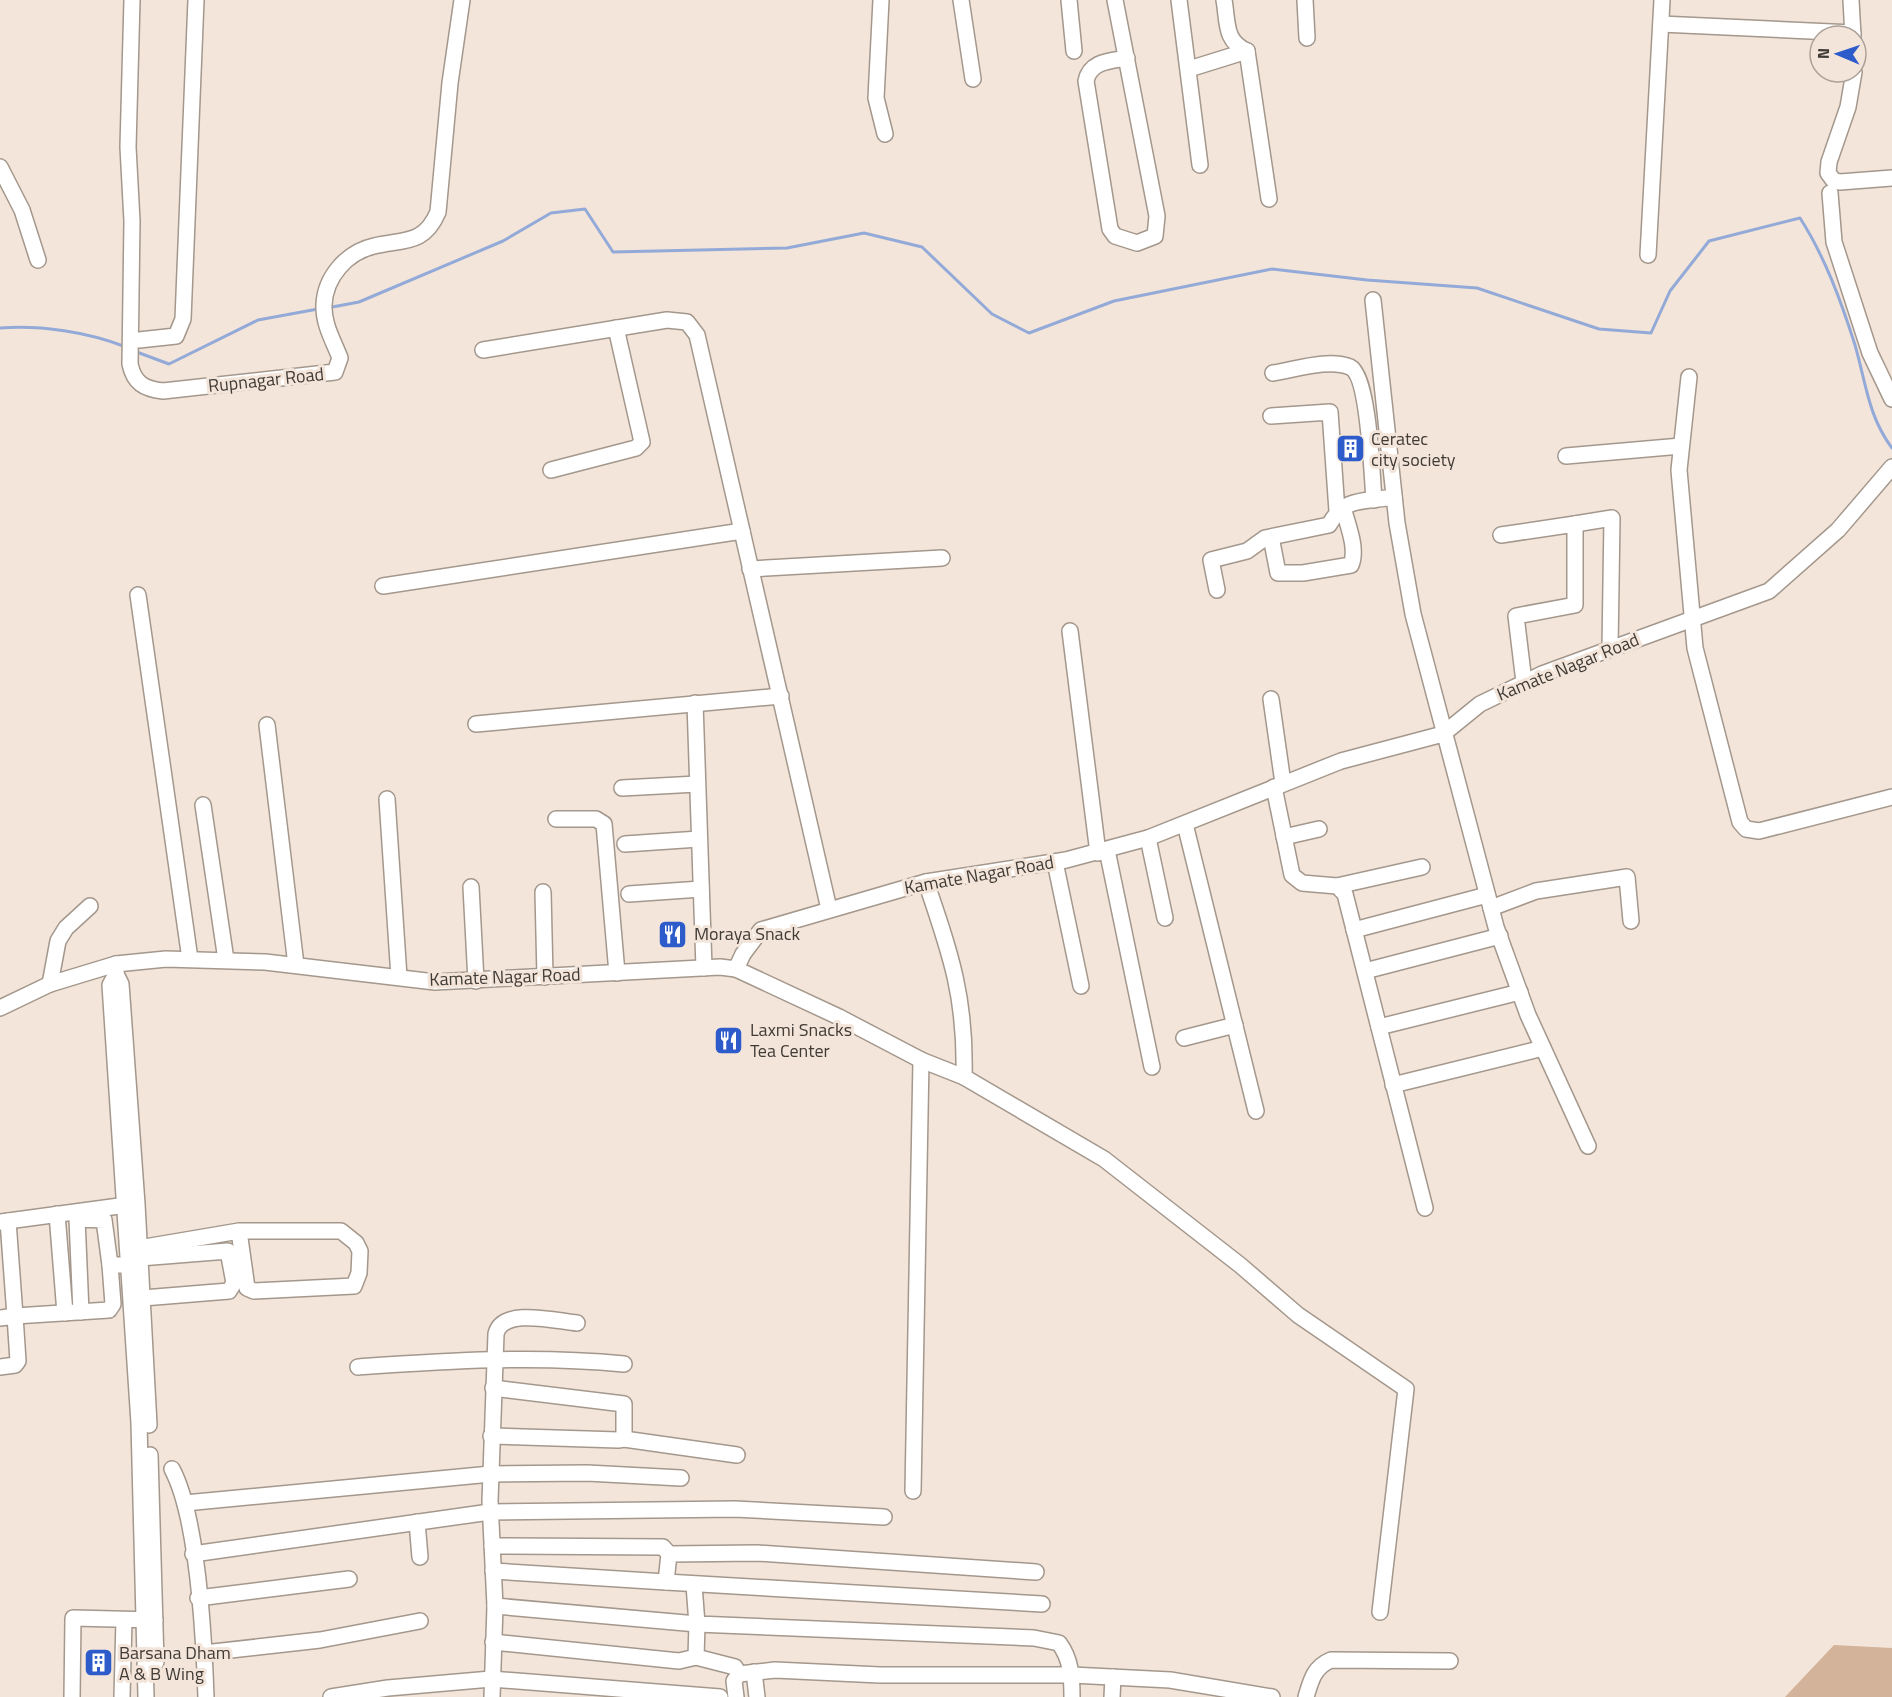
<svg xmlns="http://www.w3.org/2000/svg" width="1892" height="1697" font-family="'Titillium Web',sans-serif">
<rect width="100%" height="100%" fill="#f3e5da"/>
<path fill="#d3b399" d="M1834 1645 1892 1648V1697H1785Z"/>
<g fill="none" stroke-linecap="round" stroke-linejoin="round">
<g stroke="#93aad8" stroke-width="3">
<path d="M327 308 359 302 503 241 551 213 585 209 613 252 787 248 864 233 922 247 992 314 1029 333 1114 301 1272 269 1367 280 1477 288 1599 329 1651 333 1670 291 1709 241 1800 218C1825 257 1841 301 1855 345 1866 383 1868 416 1892 448"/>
<path d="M0 328C41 325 88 332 126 347"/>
<path d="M134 351 169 364 258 320 318 309"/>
</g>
<defs>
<g id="minor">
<path d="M132 0 128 147 132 221 130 364C134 383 144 389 163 391L335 372 340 358C334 342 323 324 324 305 325 277 347 252 374 246 404 239 424 245 438 212L450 83 462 0"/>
<path d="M881 0 876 98 885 134"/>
<path d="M961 0 973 79"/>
<path d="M1069 0 1074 51"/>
<path d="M1115 0 1157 216 1155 236 1137 243 1115 236 1110 229 1086 81C1090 61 1110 61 1127 58"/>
<path d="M1179 0 1200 165"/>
<path d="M1224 0C1228 22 1224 41 1247 51L1269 199"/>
<path d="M1305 0 1307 38"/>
<path d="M1851 0 1853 36"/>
<path d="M1661 24 1853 33"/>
<path d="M1189 69 1247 51"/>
<path d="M1854 72 1848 107 1829 162 1828 173 1834 181 1840 182 1892 178"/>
<path d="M0 167 22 210 38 260"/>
<path d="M1830 193 1834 242 1870 353 1892 399"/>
<path d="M1648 255 1662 0"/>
<path d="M1373 300 1397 523 1413 614 1496 927 1528 1015 1588 1146"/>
<path d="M139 340 176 336 183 319 196 0"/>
<path d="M483 350 667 320 687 322 697 335 742 531"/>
<path d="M1273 373C1294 370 1329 358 1350 367 1369 376 1372 477 1374 500"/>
<path d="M1689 377 1679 470 1695 648 1740 822 1746 829 1759 831 1892 797"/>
<path d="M1271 416 1330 412 1337 511"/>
<path d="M1566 456 1681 446"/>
<path d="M551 470 636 448 642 442 616 328"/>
<path d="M1575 524 1612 518 1610 648"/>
<path d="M1501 535 1575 524V605L1516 616 1524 682"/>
<path d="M1271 537 1278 573H1303L1351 565C1358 548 1347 524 1343 507"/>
<path d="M750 569 942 558"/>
<path d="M383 586 742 531 829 909"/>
<path d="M1217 590 1211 560 1247 551 1265 538 1329 525C1345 496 1365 502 1394 497"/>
<path d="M138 595 190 959"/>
<path d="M1070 631 1098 853"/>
<path d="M1271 699 1283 783"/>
<path d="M695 703 704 968"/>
<path d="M476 724 781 696"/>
<path d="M267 725 296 965"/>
<path d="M1274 787 1292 875 1302 883 1337 886 1345 894 1425 1208"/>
<path d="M622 788 697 784"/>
<path d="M387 799 399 977"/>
<path d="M203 805 226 960"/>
<path d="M556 819H596L604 824 617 973"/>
<path d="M1185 824 1256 1111"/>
<path d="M1284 837 1319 829"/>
<path d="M1148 838 1165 918"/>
<path d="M625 844 699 839"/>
<path d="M1107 850 1152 1067"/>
<path d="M1055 862 1081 986"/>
<path d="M926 882C951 955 966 998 964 1077"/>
<path d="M1337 886 1422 867"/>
<path d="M471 887 476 981"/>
<path d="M543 892 545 977"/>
<path d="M629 894 701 889"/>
<path d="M1491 908 1536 891 1627 877 1631 921"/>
<path d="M1354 930 1487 895"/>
<path d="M116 964V974L110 985 139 1423 146 1697"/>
<path d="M736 969 839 1017 921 1060 964 1077 1104 1159 1240 1265 1298 1315 1406 1389 1380 1612"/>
<path d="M1365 971 1500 936"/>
<path d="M116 974 121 984 137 1204 149 1425"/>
<path d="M50 984 58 941 66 928 90 906"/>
<path d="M0 1008 50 984 116 964 166 959 265 962 435 982 720 967 736 969 743 954 761 930 926 882 1066 860 1148 838 1341 761 1443 734 1480 704 1542 674 1769 591 1838 530 1892 467"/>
<path d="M1379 1027 1520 992"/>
<path d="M1184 1038 1235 1025"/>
<path d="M1393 1085 1543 1048"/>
<path d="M57 1214 65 1313"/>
<path d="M8 1221 15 1316 109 1310 113 1304 110 1265H130"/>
<path d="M0 1222 134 1204"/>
<path d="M139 1248 239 1231H341L356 1243 360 1251 359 1273 354 1286 254 1291 247 1288 239 1231"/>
<path d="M140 1258 228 1251 234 1283 229 1291 143 1298"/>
<path d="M81 1312 77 1219 104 1220 110 1265"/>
<path d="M0 1318 15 1316 18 1361 15 1365 0 1367"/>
<path d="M358 1367C447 1361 534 1355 624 1364"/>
<path d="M491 1436 618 1440 624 1439V1404L493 1388"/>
<path d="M624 1439 737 1455"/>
<path d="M150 1455 156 1662"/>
<path d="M172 1469C198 1518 204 1639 206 1697"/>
<path d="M913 1491 921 1060"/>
<path d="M185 1503 491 1474 587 1473 681 1478"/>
<path d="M417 1522 420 1557"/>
<path d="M492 1546 663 1547 669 1554"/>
<path d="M193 1554 490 1512 735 1509 884 1517"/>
<path d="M493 1571 666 1582 669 1554 757 1553 1036 1572"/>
<path d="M666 1582 1042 1604"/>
<path d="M694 1585 697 1624 1034 1638 1059 1643C1071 1659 1072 1677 1072 1697"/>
<path d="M198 1598 349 1579"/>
<path d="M493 1642 679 1661 696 1657 697 1624 495 1606"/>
<path d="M204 1653 320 1640 420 1621"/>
<path d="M696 1657 735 1667 739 1674"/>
<path d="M754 1672 757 1697"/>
<path d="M72 1697 73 1618 155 1620"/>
<path d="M122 1697 124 1620"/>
<path d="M331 1697 388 1688 491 1679 720 1697"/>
<path d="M492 1697 495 1606 490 1501 496 1334C502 1307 556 1321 577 1323"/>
<path d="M736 1697 734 1681 739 1674 775 1670 880 1675H1072L1170 1680 1272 1697"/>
<path d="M1112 1697 1113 1677"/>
<path d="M1306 1697C1311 1680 1314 1667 1331 1660L1450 1661"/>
</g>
</defs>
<use href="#minor" stroke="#a4978c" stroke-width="18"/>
<use href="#minor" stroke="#fff" stroke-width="15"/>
</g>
<defs>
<symbol id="building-square" viewBox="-11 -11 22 22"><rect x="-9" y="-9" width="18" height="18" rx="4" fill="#2d5bca" stroke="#f3e5da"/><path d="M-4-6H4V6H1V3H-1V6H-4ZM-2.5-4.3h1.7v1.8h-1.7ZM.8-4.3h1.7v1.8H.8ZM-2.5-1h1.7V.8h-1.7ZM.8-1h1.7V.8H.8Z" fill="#fff"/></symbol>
<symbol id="restaurant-square" viewBox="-11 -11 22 22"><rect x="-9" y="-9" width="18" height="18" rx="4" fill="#2d5bca" stroke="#f3e5da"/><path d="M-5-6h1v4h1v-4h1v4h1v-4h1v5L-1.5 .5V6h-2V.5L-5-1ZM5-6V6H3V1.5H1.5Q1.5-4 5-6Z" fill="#fff"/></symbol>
</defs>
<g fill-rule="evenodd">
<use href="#building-square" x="1334" y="432" width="33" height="33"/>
<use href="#restaurant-square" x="656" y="918" width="33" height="33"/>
<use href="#restaurant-square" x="712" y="1024" width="33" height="33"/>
<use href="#building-square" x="82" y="1646" width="33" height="33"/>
</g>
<g text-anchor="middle" stroke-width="6" stroke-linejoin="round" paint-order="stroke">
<g font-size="18" fill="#413b36" stroke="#f3e5da">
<text transform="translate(266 380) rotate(-6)" y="6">Rupnagar Road</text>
<text transform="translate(1568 667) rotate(-22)" y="6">Kamate Nagar Road</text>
<text transform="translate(979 875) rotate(-10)" y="6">Kamate Nagar Road</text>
<text transform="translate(505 977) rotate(-2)" y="6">Kamate Nagar Road</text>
</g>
<g font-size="18" fill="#413b36" stroke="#f3e5da" text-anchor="start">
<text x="1371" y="445">Ceratec<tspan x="1371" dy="21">city society</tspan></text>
<text x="694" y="940">Moraya Snack</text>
<text x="750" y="1036">Laxmi Snacks<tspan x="750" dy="21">Tea Center</tspan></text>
<text x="119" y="1659">Barsana Dham<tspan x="119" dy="21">A &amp; B Wing</tspan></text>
</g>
</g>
<g transform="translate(1838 54) rotate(272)"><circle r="28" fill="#f3e5da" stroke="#aca198" stroke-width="1.5"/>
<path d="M0-4.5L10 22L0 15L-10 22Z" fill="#2d5bca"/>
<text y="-9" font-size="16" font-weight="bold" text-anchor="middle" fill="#413b36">N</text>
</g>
</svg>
